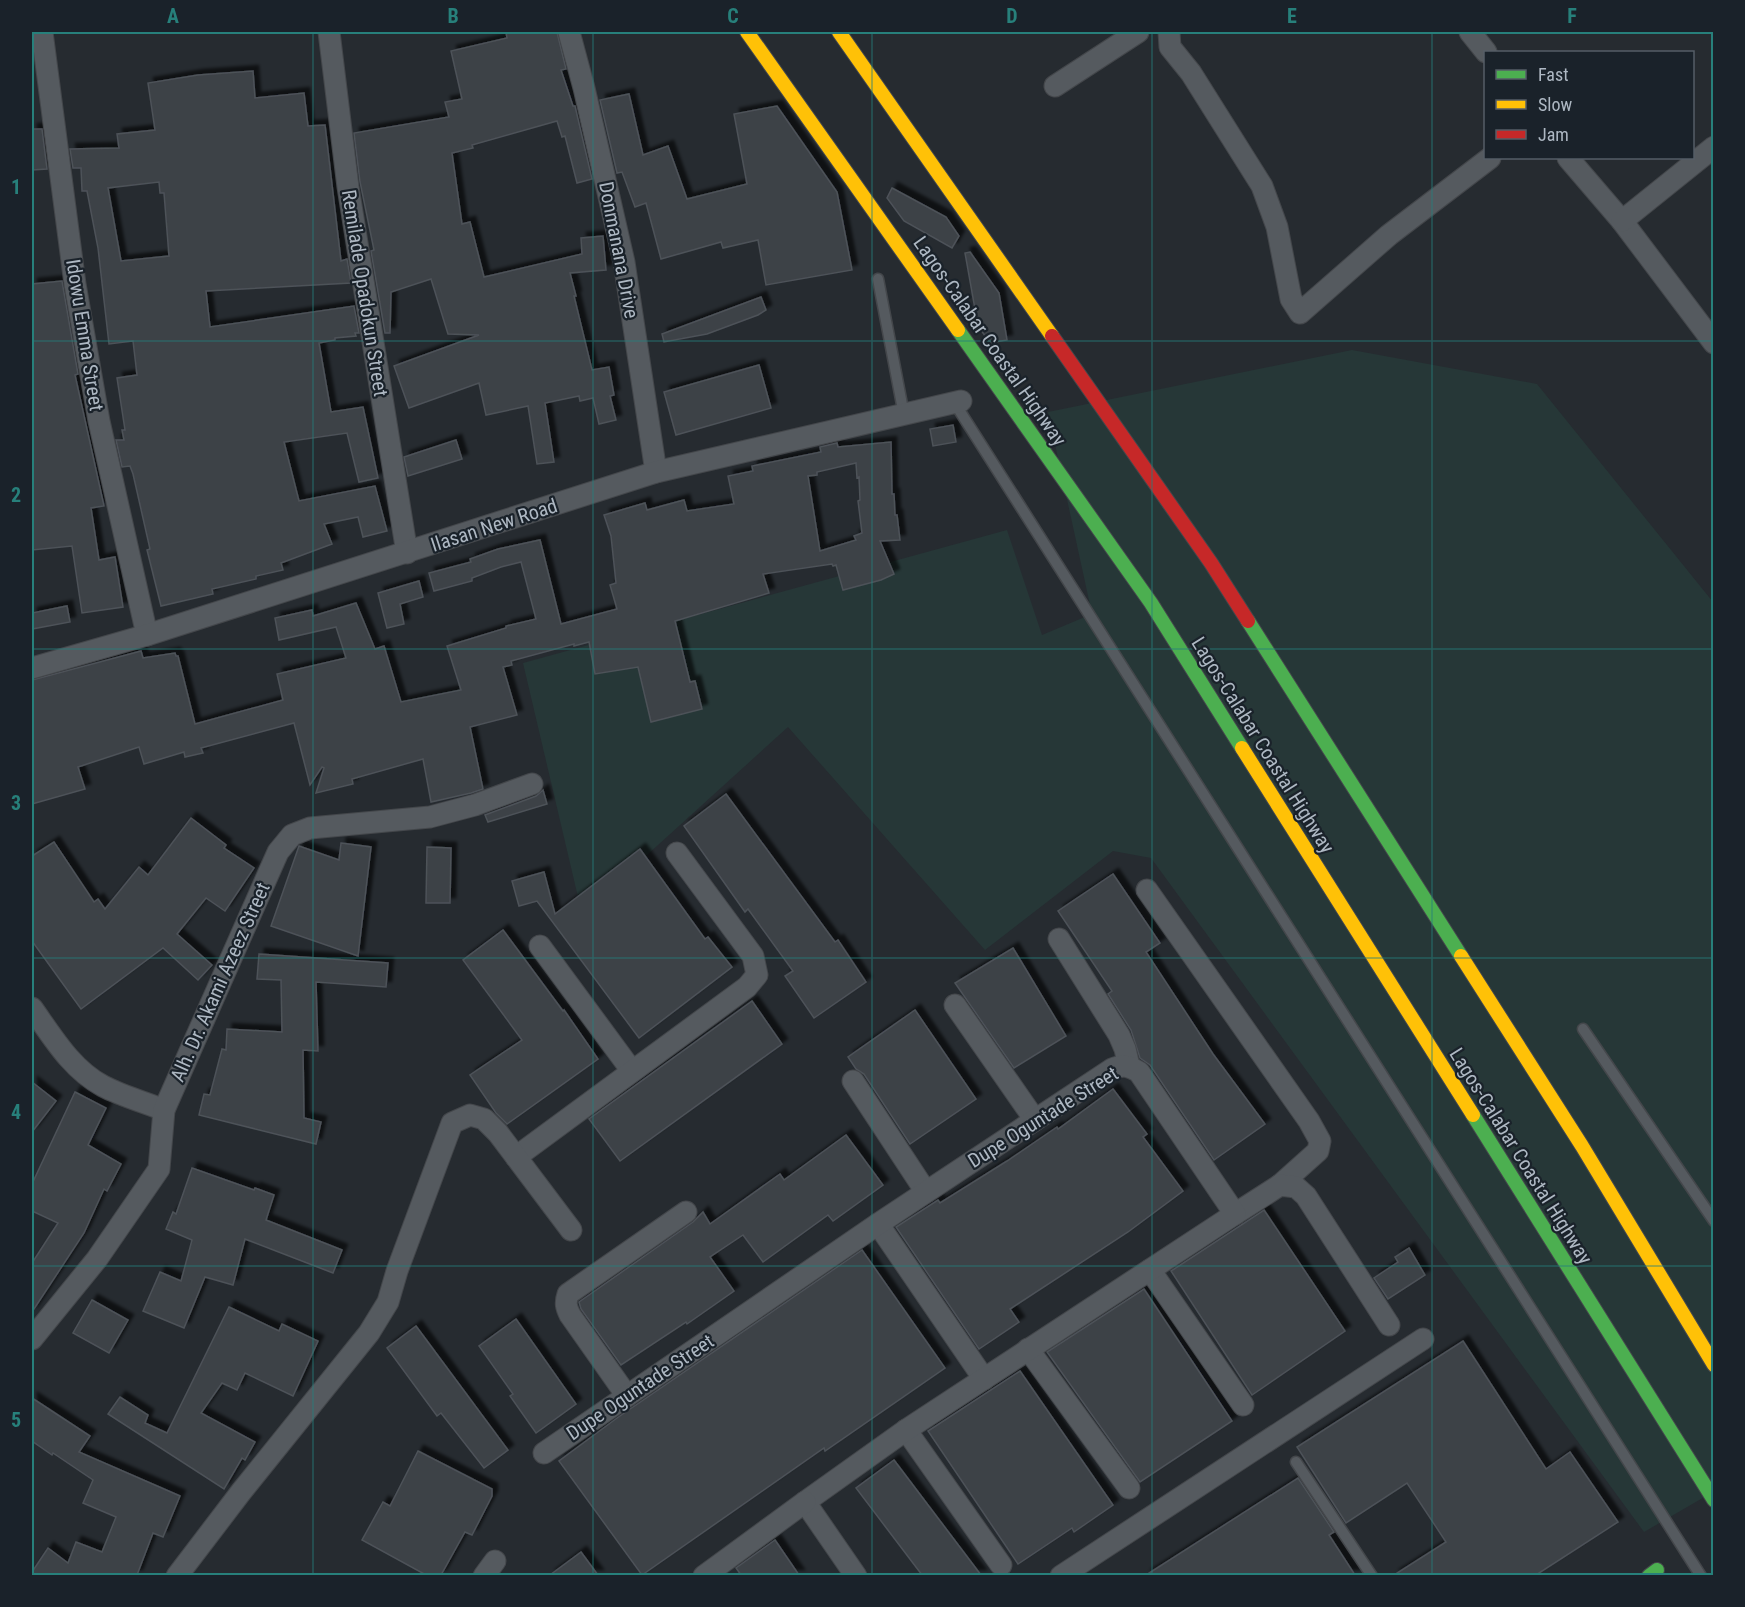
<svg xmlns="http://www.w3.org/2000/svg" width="1745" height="1607" font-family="'Roboto Condensed',sans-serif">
<defs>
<filter id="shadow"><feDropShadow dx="5.5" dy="-5.5" stdDeviation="1.5" flood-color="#0009"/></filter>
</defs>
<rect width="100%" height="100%" fill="#262b30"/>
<path fill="#263737" d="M1352 350 1537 384 1713 602V1492L1644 1532 1151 858 1113 851 985 950 788 727 582 914 523 663 1007 530 1042 635 1092 614 1048 412Z"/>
<g fill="#3e4247" stroke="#4d5259" stroke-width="1.5" fill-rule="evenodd" filter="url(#shadow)">
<path d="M506 32H557L566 69 561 70 573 106H575L592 179 577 183 565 136 562 137 557 121 472 145 473 148 452 153 462 224 470 222 484 277 582 254 581 238 603 236 606 270 570 273 576 296H574L592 370 609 367 614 395 610 396 616 420 599 424 593 398 580 401 579 396 545 403 554 462 537 464 528 406 486 415 479 383 409 408 394 366 479 335 448 334 431 279 391 292 390 333H385L371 251 374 250 360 182 354 133 449 117 445 102 462 99 451 51 507 38Z"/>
<path d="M253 71 255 98 304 93 308 126 325 125 341 261 347 259 351 283 206 291 210 327 354 306 359 333H355L356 336 335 338V340L319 343 331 412 363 407 378 478 359 482 347 433 284 442 299 501 375 486 387 531 363 537 358 517 324 524 332 544 281 563 283 570 256 576V579L212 589 213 594 161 606 147 550 150 549 133 474 130 466 122 467 116 440H124L122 430H125L117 378 137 375 133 341 109 344 98 248 87 191H82L81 168H73L70 149 119 148 117 134 155 130 148 83 198 75ZM159 182 160 193H164L169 256 121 261 108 188Z"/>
<path d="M629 94 643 155 668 146 687 199 747 184 734 114 777 106 837 192 852 270 766 285 758 240 723 248 721 242 661 259 646 203 635 207 622 172 617 173 600 100Z"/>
<path d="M32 129H42L47 169 32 170Z"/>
<path d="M892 188 946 217 959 236 952 248 904 221 887 198Z"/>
<path d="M970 252 999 293 1007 340 990 343 978 326 965 253Z"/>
<path d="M62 281 78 374 75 375 104 506 91 508 99 560 115 557 123 607 82 613 72 546 32 550V284Z"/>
<path d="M761 297 766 310 758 315 707 334 664 342 662 334Z"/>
<path d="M759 365 771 408 676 435 664 392Z"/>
<path d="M953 425 956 442 933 446 930 429Z"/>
<path d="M456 440 462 459 408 476 404 457Z"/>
<path d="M891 442 892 494H894L895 515H897L900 540 880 541 894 574 881 580 843 590 836 565 833 566 832 564 763 574 769 593 675 621 690 682 695 681 702 709 651 722 638 667 595 674 589 642 574 646V644L511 661 512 665 503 667 517 715 470 727 483 789 471 793 431 802 423 759 352 779 353 784 316 793 324 768 322 767 310 785 294 723 201 748 203 753 185 757 184 752 144 764 139 747 78 767 85 789 32 804V680L141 651 143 658 175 653 176 656H178L195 724 283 700 277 674 346 658 336 627 279 640 275 618 312 610 313 616 356 603 375 649 384 646 401 702 461 690 447 646 506 628V626L536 619 521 562 501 567 472 578V581L434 591 429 573 471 562 470 559 498 549 540 540 561 624 617 609 610 585 616 583 611 536 604 515 645 503 647 510 684 500 687 511 734 504 728 476 753 471 752 466 821 452 820 447 837 443 838 447ZM856 463 857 478 859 477 860 500 858 501 862 533 854 536 856 540 820 551 808 476 817 475V472Z"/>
<path d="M419 581 423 597 400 604 404 624 387 628 378 593Z"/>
<path d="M67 606 70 622 32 629V613Z"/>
<path d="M543 790 547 804 488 822 485 815 536 796Z"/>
<path d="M726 794 835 942 838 940 866 982 814 1018 785 976 793 971 748 909 745 912 684 826Z"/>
<path d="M191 818 226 845 224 848 254 868 225 911 206 898 177 934 212 965 198 980 163 948 81 1009 32 941V856L54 842 94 902 98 899 105 909 139 867 148 875Z"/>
<path d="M341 843 371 847 358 956 271 926 299 846 339 860Z"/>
<path d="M427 847 451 848 450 903H426Z"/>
<path d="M640 849 705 939 708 937 732 967 639 1038 537 901 519 906 512 881 544 872 555 914Z"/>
<path d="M1113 874 1160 943 1146 952 1213 1054 1265 1124 1214 1160 1150 1065 1140 1058 1131 1030 1108 994 1112 991 1058 911Z"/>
<path d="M503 930 563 1011 564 1010 598 1059 507 1124 496 1113 470 1075 522 1040 463 960Z"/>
<path d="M1013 948 1066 1036 1014 1068 955 983Z"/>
<path d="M259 954 388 963 386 987 316 982 318 1051 303 1050 304 1118 321 1122 316 1144 199 1115 204 1094 210 1095 222 1049 226 1050 227 1029 282 1032 281 980 257 979Z"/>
<path d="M752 1001 782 1044 620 1161 589 1119Z"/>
<path d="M915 1010 976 1099 910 1144 864 1074 856 1069 848 1057Z"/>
<path d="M32 1082 56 1101 32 1132Z"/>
<path d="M1113 1089 1147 1134 1143 1137 1183 1191 1128 1232 1010 1309 1019 1322 979 1349 896 1227 938 1200 940 1203 1007 1161 1057 1127 1058 1129Z"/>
<path d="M75 1092 106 1108 88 1145 121 1164 107 1191 104 1189 84 1233 32 1312V1263L58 1223 32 1211V1184Z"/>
<path d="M846 1135 883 1185 833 1221 828 1215 763 1262 743 1235 710 1257 734 1291 687 1324 686 1322 621 1365 581 1309 579 1302 693 1222 703 1212 710 1224 780 1174 784 1180Z"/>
<path d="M192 1168 254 1190 255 1188 274 1195 266 1220 342 1250 333 1273 245 1239 233 1285 205 1277 184 1328 143 1311 160 1272 181 1281 192 1240 166 1229 173 1212 176 1214Z"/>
<path d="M1264 1210 1345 1331 1252 1395 1171 1271Z"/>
<path d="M1409 1248 1425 1275 1388 1299 1374 1278 1398 1262 1395 1257Z"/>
<path d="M862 1250 945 1368 825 1451 824 1448 642 1575 559 1461 617 1418Z"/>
<path d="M1144 1289 1232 1421 1140 1482 1047 1352Z"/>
<path d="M92 1300 128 1320 109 1353 73 1333Z"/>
<path d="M229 1307 279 1331 282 1324 318 1341 293 1396 245 1373 237 1390 222 1383 201 1413 255 1442 245 1460 242 1458 224 1489 108 1414 120 1397 148 1415 145 1423 167 1433Z"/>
<path d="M516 1319 576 1404 536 1433 510 1396 513 1394 479 1346Z"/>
<path d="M416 1326 508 1450 484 1468 441 1413 437 1416 387 1348Z"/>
<path d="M1463 1341 1546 1469 1570 1452 1618 1522 1536 1575H1394L1446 1542 1407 1483 1346 1523 1297 1447Z"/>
<path d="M1020 1371 1113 1505 1074 1532 1072 1528 1018 1564 928 1431Z"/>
<path d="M32 1398 90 1436 79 1452 180 1496 163 1537 153 1533 137 1575H32V1572L48 1548 68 1563 76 1542 102 1552 116 1517 83 1503 93 1480 53 1453 52 1455 32 1441Z"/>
<path d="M418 1451 492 1489V1496L472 1535 465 1532 441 1575H426L362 1540 383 1502 390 1506Z"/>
<path d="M894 1460 981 1575H922L856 1488Z"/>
<path d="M1298 1478 1334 1532 1329 1535 1355 1575H1146Z"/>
<path d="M775 1540 799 1575H741L736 1568Z"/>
<path d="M581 1552 598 1575H550Z"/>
</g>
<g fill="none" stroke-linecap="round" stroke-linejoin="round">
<defs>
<g id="lane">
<path d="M878 279 904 415"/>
<path d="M954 402 1701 1576"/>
<path d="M1583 1029 1714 1221"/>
<path d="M1296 1462 1372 1576"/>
</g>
<g id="street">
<path d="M42 32 75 284 99 421 147 635"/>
<path d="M329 32 348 187 407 553"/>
<path d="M569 32 584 88 624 262 656 472"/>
<path d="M1169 32 1170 47 1191 73 1262 186 1277 227 1291 299 1300 313 1389 235 1490 158"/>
<path d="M1470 32 1486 52"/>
<path d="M1055 86 1138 32"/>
<path d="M1568 158 1622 221 1714 343"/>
<path d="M1622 221 1714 147"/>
<path d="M32 668 147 635 656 472 961 401"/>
<path d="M1147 890 1309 1121 1320 1141 1318 1151 1280 1185"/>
<path d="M1059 939 1119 1035 1125 1049 1129 1066"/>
<path d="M540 946 632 1071"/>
<path d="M955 1005 1035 1120"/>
<path d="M32 1008C52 1036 71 1069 103 1086 122 1096 144 1102 164 1110"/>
<path d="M853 1081 926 1192"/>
<path d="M516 1157 747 987 757 975 753 956 677 853"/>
<path d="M1235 1214 1280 1185 1296 1187 1306 1196 1389 1325"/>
<path d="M878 1224 984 1379"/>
<path d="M1150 1270 1243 1405"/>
<path d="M32 1339 97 1259 159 1169 164 1110 278 852 292 835 310 828 430 817 475 805 532 784"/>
<path d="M1028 1349 1129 1488"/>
<path d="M627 1396 570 1315C566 1307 565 1303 568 1294L686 1212"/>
<path d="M906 1430 1001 1565"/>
<path d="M544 1453 878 1224 1112 1069C1123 1064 1129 1066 1139 1072L1235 1214 906 1430 805 1502 856 1576"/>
<path d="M177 1576 241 1492 369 1333 388 1302 397 1271 452 1123 470 1115 484 1119 498 1133 571 1230"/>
<path d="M484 1576 495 1561"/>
<path d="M704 1576 805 1502"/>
<path d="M1061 1576 1423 1339"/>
</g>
<g id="fast">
<path d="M958 330 1151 603 1242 748"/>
<path d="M1248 621 1461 956"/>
<path d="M1473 1115 1714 1500"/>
<path d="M1649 1576 1657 1570"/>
</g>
<g id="slow">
<path d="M747 32 958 330"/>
<path d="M839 32 1052 336"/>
<path d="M1242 748 1473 1115"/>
<path d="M1461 956 1582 1146 1714 1365"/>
</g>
<path id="jam" d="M1052 336 1211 563 1248 621"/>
</defs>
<use href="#lane" stroke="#44474b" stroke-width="13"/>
<use href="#street" stroke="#44474b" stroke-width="23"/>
<use href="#fast" stroke="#44474b" stroke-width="16"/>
<use href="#slow" stroke="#44474b" stroke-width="16"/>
<use href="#jam" stroke="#44474b" stroke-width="16"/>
<use href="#lane" stroke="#555a5f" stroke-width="10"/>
<use href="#street" stroke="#555a5f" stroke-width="21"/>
<use href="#fast" stroke="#4caf50" stroke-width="14"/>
<use href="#slow" stroke="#ffc107" stroke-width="14"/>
<use href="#jam" stroke="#c62828" stroke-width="14"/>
</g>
<path fill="none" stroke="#27807b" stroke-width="1.5" stroke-opacity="0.55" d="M313 32V1576M593 32V1576M872 32V1576M1152 32V1576M1432 32V1576M32 341H1714M32 649H1714M32 958H1714M32 1266H1714"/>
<g text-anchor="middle" stroke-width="4.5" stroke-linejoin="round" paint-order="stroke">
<g font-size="20" fill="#aeb8c3" stroke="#1a222a">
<text transform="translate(619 250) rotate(79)" y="7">Donmanana Drive</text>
<text transform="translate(365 293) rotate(81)" y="7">Remilade Opadokun Street</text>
<text transform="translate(85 335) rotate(81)" y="7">Idowu Emma Street</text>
<text transform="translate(990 341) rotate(55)" y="7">Lagos-Calabar Coastal Highway</text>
<text transform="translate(494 525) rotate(-18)" y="7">Ilasan New Road</text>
<text transform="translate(1263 745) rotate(58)" y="7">Lagos-Calabar Coastal Highway</text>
<text transform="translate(220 982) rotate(-66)" y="7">Alh. Dr. Akami Azeez Street</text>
<text transform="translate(1043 1117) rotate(-32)" y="7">Dupe Oguntade Street</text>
<text transform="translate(1521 1156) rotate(58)" y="7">Lagos-Calabar Coastal Highway</text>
<text transform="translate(640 1387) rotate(-34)" y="7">Dupe Oguntade Street</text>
</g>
</g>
<rect width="1745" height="1607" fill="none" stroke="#1a222a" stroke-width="66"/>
<rect x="1484" y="51" width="210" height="108" fill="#1a222a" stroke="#555e67" stroke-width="1.5"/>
<rect x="1496" y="70" width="30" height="9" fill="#4caf50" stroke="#555e67" stroke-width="1.5"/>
<text x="1538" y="81" font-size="18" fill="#aeb8c3">Fast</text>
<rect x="1496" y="100" width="30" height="9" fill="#ffc107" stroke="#555e67" stroke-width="1.5"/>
<text x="1538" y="111" font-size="18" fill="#aeb8c3">Slow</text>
<rect x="1496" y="130" width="30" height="9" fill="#c62828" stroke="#555e67" stroke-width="1.5"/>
<text x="1538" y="141" font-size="18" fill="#aeb8c3">Jam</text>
<rect x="33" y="33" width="1679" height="1541" fill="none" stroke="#27807b" stroke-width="2"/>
<g font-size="20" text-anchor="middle" font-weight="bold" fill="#27807b">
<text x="173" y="23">A</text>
<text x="453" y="23">B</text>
<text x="733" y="23">C</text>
<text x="1012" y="23">D</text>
<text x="1292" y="23">E</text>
<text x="1572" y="23">F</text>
<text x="16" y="194">1</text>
<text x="16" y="502">2</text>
<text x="16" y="810">3</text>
<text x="16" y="1119">4</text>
<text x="16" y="1427">5</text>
</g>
</svg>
